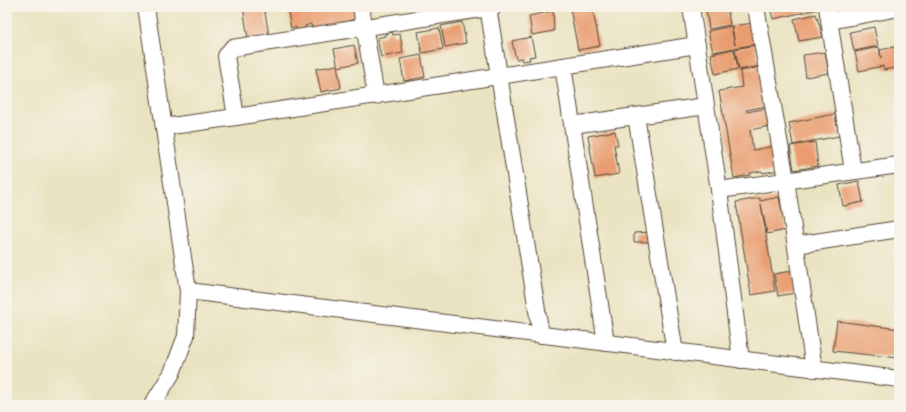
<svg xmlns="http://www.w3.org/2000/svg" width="906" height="412" font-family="Mali,sans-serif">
<rect width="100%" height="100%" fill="#f7f3e8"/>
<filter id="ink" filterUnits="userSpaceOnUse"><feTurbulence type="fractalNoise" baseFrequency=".025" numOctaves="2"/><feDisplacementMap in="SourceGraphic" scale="8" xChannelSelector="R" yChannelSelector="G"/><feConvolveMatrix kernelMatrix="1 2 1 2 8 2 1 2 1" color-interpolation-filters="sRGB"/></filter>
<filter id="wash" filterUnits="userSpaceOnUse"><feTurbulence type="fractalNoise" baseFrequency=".012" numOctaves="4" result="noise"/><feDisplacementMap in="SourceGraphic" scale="16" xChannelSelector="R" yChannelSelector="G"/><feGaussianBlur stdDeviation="0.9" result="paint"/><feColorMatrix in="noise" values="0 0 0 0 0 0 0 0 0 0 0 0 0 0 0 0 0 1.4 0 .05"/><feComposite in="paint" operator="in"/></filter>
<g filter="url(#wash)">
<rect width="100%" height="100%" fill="#eae3c1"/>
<g id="blocks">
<g fill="#e99d70">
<path d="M243 7H264L269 35 248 39Z"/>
<path d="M287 7H354L356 19 312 30 311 24 305 26V28L296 30V27L291 28Z"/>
<path d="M574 7H592L600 46 578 50 570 8Z"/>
<path d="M719 7H727L730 25 709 29 706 9Z"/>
<path d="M770 7H819V9L773 19Z"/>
<path d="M553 11 554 31 532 35 529 16Z"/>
<path d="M816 14 823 37 799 41 794 19Z"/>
<path d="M462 22 466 43 445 47 441 26Z"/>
<path d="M754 23 757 44 713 52 708 31 731 26 735 45 732 26Z"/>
<path d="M874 27 878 46 854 51 850 32Z"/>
<path d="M439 28 443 49 422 53 418 32Z"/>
<path d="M392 32 393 35 400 34 403 53 381 57 377 38 385 36V34Z"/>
<path d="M531 37 535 56 529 57 530 60 522 61 521 58 516 59 512 41Z"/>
<path d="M354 45 358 63 338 67 334 49Z"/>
<path d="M755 45 760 66 739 70 735 49Z"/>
<path d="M899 46V67L884 70 883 66 859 71 855 52 879 47 881 58 880 50Z"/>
<path d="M734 49 738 69 715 74 711 54Z"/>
<path d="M825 52 829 73 806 77 803 55Z"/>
<path d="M421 55 425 77 404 81 400 59Z"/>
<path d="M337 65 341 88 321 92 316 69Z"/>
<path d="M761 67 767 106 746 110 747 112 767 108 770 126 750 130 753 150 775 146 779 170 763 173 762 171 750 173V175L734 178 719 91 742 87 740 71Z"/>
<path d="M835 114 839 136 793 145 789 123Z"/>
<path d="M615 131 618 145H614L619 174 595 178 588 136Z"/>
<path d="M815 142 818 166 794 170 790 146Z"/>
<path d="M859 181 863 202 843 206 839 185Z"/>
<path d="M779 197 786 230 767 234 761 204 775 291 751 295 736 202 760 198V201Z"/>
<path d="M652 232V242H634V233Z"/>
<path d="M791 271 795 293 778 296 774 274Z"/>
<path d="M837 321 899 329V358L833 351Z"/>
</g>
</g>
</g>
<g filter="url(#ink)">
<use href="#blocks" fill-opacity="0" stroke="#554636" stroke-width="1"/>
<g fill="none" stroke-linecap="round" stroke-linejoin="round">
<defs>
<g id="minor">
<path d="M146 7 188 291 186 336 172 373 152 405"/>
<path d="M361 7 376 96"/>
<path d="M488 7 541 335"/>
<path d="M691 7 719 190 741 360"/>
<path d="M756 7 786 180 814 369"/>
<path d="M827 7 853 171"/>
<path d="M830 21 899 8"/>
<path d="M563 66 606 343"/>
<path d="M636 116 675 352"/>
<path d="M236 117 226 56 232 48 494 7"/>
<path d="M572 125 706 106"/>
<path d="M164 127 236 117 697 45"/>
<path d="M719 190 899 165"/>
<path d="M796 245 899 229"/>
<path d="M188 291 899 379"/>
</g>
</defs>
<use href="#minor" stroke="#554636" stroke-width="18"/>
<use href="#minor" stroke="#fff" stroke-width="16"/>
</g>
</g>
<rect width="906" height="412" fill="none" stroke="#f7f3e8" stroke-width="24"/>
</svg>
